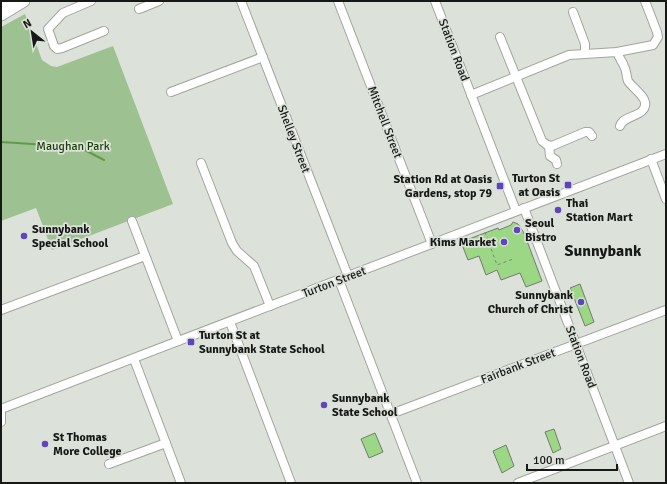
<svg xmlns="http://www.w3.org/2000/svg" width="667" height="484" font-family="Signika,sans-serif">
<rect width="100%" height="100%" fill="#dce2da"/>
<path fill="#9ec191" d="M25 14 42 60 51 66 57 67 113 46 173 204 52 250 36 208 1 221V27Z"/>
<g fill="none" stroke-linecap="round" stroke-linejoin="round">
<path stroke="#629a4b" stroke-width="2" d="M1 142 79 147 104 160"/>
</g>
<g fill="#9cd786" stroke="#747a72">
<path d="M513 222 518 224 524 233 542 281 526 287 520 273 501 280 497 270 486 275 479 256 468 260 461 242 498 228 499 230 511 225Z"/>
<path d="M580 284 594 322 585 326 570 288Z"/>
<path d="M554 429 561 449 553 453 545 432Z"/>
<path d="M375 433 383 452 369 458 361 439Z"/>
<path d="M506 445 514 466 502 473 493 451Z"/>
</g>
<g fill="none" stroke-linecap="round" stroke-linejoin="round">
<defs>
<g id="minor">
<path d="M91 1 63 13 48 29 54 46 57 49 62 48 104 31"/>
<path d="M241 1 348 276"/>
<path d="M338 1 432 244"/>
<path d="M435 1 516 211"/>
<path d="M139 9 159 1"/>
<path d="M573 12 585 44V54"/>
<path d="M500 37 542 141 547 145 552 146 585 132H589L592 136"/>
<path d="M617 52C619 58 622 61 624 66 627 71 626 76 628 81 633 89 653 100 642 111 636 117 623 117 620 126"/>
<path d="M171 92 263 57"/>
<path d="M471 95 569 55 617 52 653 45 658 37 657 32 645 1"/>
<path d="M549 146 550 156 556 160 557 164"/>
<path d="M651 159 666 199"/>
<path d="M201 163 232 243 237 251 254 266 270 306"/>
<path d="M524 208 629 483"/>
<path d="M132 221 178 341"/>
<path d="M339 280 417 483"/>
<path d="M1 310 145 256"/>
<path d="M230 322 291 483"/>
<path d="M134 359 181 483"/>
<path d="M1 409 666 154"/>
<path d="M391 414 666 310"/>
<path d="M1 422V409"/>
<path d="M109 464 166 443"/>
<path d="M518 483 666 426"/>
</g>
<g id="major">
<path d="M1 6 8 1"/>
<path d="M1 15 24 1"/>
</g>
</defs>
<use href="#minor" stroke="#a0a59e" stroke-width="10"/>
<use href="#major" stroke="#a0a59e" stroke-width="13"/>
<path stroke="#7d817b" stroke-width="1" stroke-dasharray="3 3" stroke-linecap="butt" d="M485 232 497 265 513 259"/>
<use href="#minor" stroke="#fff" stroke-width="8"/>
<use href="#major" stroke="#fff" stroke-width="11"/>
</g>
<g fill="#5e45be" stroke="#dce2da" stroke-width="1.5">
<rect x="564" y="181" width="8" height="8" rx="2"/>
<rect x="496" y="182" width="8" height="8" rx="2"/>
<circle cx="558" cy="210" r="4"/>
<circle cx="517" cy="230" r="4"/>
<circle cx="24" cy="236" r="4"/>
<circle cx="504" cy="242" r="4"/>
<circle cx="581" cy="302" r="4"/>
<rect x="187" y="338" width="8" height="8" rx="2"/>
<circle cx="324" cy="405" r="4"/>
<circle cx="45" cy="444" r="4"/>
</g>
<g text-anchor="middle" stroke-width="3.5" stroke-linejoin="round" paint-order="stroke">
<g font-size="12" fill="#171916" stroke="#dce2da">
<text transform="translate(454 50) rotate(69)" y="4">Station Road</text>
<text transform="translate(385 122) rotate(69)" y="4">Mitchell Street</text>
<text transform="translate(294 139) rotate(69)" y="4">Shelley Street</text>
<text transform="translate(334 282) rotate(-21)" y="4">Turton Street</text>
<text transform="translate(581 357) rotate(69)" y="4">Station Road</text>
<text transform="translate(518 366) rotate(-21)" y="4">Fairbank Street</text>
</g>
<g font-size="12" fill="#193e05" stroke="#dce2da">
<text x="73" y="150">Maughan Park</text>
</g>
<g font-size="12" font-weight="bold" fill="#171916" stroke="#dce2da" text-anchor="start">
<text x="560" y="182" text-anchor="end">Turton St<tspan x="560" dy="14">at Oasis</tspan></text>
<text x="492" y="183" text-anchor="end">Station Rd at Oasis<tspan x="492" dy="14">Gardens, stop 79</tspan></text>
<text x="566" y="207">Thai<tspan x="566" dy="14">Station Mart</tspan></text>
<text x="525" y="227">Seoul<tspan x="525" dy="14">Bistro</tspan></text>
<text x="32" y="233">Sunnybank<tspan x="32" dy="14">Special School</tspan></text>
<text x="496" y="246" text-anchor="end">Kims Market</text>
<text x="573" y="299" text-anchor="end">Sunnybank<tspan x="573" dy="14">Church of Christ</tspan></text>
<text x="199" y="339">Turton St at<tspan x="199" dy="14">Sunnybank State School</tspan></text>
<text x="332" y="402">Sunnybank<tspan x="332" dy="14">State School</tspan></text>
<text x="53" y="441">St Thomas<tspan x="53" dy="14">More College</tspan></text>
</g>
<g font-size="16" font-weight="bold" fill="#171916" stroke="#dce2da">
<text x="603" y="256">Sunnybank</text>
</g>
</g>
<rect width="667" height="484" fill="none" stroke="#171916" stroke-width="4"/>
<g transform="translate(32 32) rotate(330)" stroke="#dce2da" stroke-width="3" paint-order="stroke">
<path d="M0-3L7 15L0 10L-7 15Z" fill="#171916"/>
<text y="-6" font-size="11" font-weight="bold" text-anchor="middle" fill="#171916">N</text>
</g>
<path d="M527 464v6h90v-6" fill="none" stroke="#171916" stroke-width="2"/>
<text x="533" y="464" font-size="12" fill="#171916" stroke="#dce2da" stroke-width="3" paint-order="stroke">100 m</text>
</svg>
